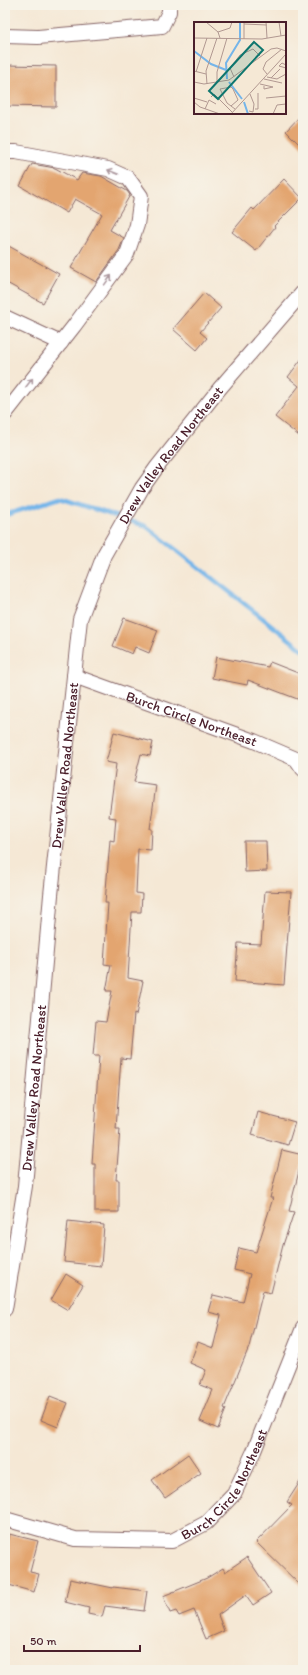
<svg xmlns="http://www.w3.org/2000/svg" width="308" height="1675" font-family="Itim,sans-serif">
<rect width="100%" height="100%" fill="#f7f3e8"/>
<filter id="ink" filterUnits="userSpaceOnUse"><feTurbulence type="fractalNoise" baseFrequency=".025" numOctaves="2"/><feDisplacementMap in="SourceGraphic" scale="8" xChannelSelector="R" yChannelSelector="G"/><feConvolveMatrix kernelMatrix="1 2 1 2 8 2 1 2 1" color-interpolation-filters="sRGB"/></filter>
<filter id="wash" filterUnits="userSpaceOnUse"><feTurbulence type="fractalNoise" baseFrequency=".012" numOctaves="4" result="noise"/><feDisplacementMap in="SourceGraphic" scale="16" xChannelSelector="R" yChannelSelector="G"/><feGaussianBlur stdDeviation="0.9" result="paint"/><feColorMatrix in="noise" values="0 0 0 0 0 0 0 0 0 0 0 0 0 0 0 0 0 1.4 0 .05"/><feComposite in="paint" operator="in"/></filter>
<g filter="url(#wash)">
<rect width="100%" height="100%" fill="#f5e8d5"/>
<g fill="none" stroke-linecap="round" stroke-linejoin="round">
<path stroke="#75b5e9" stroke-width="4.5" d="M5 515 60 498 146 526 303 650"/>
</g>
<g id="blocks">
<g fill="#e3a56f">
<path d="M5 65 56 66V107L5 106Z"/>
<path d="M303 113V148L286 131Z"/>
<path d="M32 164 55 168 77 180 82 173 101 176 127 191 130 195 110 230 124 238 119 250 96 282 71 268 102 214 75 199 67 213 20 186Z"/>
<path d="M284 179 302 198 274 226 275 227 256 251 232 232 252 208 254 210Z"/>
<path d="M5 244 59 274 43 303 5 282Z"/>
<path d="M204 293 221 308 200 332 207 338 197 350 173 329Z"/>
<path d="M303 357V439L275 417 299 386 288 377Z"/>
<path d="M124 618 158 630 149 653 135 647 132 654 113 646Z"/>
<path d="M216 657 268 667 270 662 303 675V692L300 700 248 680 247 685 212 678Z"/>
<path d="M114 732 153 742 150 756 141 754 134 782 156 785 150 829H152L151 850 138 849 136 893 142 894 141 912H132L128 978 143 981 136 1015 134 1014 130 1059 121 1058 116 1129H120L116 1180H119V1212H95V1164H92L99 1056H93L96 1021 106 1022 112 991H106L111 965 104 964 108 903H105L108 865 110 840 114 841 116 818 109 817 116 764 106 762Z"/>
<path d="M244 841H266L267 871 245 872Z"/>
<path d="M265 891 291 892 284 985 235 981 238 943 261 944Z"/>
<path d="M258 1112 295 1122 288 1145 252 1135Z"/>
<path d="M282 1150 303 1155 289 1211 294 1212 283 1245 271 1293 263 1291 249 1347 224 1408 226 1409 218 1429 200 1421 213 1390 200 1385 206 1370 190 1363 198 1342 213 1348 221 1315 208 1312 213 1295 243 1302 250 1274 234 1270 239 1248 256 1252 273 1198H270Z"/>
<path d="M68 1221 104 1225 101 1266 64 1262Z"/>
<path d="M66 1274 83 1285 68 1310 51 1300Z"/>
<path d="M50 1396 68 1403 58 1427 41 1420Z"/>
<path d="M188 1454 201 1473 165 1498 152 1480Z"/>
<path d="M303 1477V1588L256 1542 292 1505 287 1502Z"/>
<path d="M9 1534 38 1541 30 1572 39 1574 34 1592 5 1584V1551Z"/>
<path d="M247 1557 271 1593 253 1605 246 1595 218 1615 224 1631 206 1639 194 1610 179 1616 176 1611 170 1613 163 1596 207 1578 223 1568 225 1572Z"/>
<path d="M70 1579 113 1588V1587L147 1591 144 1611 105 1606 102 1617 88 1614 89 1608 65 1602Z"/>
</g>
</g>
</g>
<g filter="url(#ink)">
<use href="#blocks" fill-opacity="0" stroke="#866566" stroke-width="1"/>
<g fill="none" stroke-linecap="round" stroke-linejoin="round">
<defs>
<g id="street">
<path d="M5 36 38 37 162 26 169 12V5"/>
<path d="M5 152H16L108 169 128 178 141 196 137 225 127 254 74 326 5 414"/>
<path d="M5 317 61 343"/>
<path id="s1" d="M74 676 254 741 296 759 303 769"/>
<path id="s2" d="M5 1309 25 1186 51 895 80 619 104 555 142 488 157 467 220 388 303 292"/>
<path id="s3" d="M5 1519 75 1539 172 1541 206 1523 234 1494 254 1451 303 1328"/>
</g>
</defs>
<use href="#street" stroke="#866566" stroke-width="16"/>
<use href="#street" stroke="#fff" stroke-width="14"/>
</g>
<defs><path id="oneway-shaft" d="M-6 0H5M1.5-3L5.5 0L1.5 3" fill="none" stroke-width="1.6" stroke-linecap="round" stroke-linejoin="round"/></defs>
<g stroke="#ae9aa0">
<use href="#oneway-shaft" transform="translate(113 172) rotate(-158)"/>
<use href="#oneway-shaft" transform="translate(108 280) rotate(-54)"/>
<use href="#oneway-shaft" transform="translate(29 383) rotate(-52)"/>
</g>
</g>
<g text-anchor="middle" stroke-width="4" stroke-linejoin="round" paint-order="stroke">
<g font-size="14" fill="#4a1f2b" stroke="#f7f3e8">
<text dy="5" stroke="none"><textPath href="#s2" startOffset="883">Drew Valley Road Northeast</textPath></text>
<text dy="5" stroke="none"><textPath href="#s1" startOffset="125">Burch Circle Northeast</textPath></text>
<text dy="5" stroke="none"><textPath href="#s2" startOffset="547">Drew Valley Road Northeast</textPath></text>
<text dy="5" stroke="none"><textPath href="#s2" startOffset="223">Drew Valley Road Northeast</textPath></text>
<text dy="5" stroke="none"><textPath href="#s3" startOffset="250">Burch Circle Northeast</textPath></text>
</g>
</g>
<g transform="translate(194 22)">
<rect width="92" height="92" fill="#f5e8d5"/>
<path fill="none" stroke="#75b5e9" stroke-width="2" d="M0 29 17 42 32 48M33 57 32 41 46 18V0M35 60 48 77M50 80 54 92"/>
<path fill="none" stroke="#b19891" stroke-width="1" d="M12 0 24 10 26 16M72 0 73 16M85 0 87 14M50 2 73 3M24 10 36 6 38 0M0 16 68 17 92 13M50 17V0M92 43 88 41 85 44 92 46M0 49 12 52M2 50 13 16M73 52 69 47 72 40 88 27M40 55 36 46 46 33 59 27 66 34M73 55 83 57 92 52M77 56 86 47M70 57 88 61M0 60 10 62 35 58 77 27 83 26 92 29M23 60V50L33 16M13 62 12 49 23 16M66 62 79 65 70 67V64M17 75 20 72 38 90M0 76 13 80M72 76 92 74M0 80 6 85 26 92M37 84 44 78 39 67 37 65 26 67 33 81 41 87M11 87 15 78 22 82M61 87H64V71M55 89 59 90 60 82 56 72M37 92 92 32M79 92 83 83 92 82"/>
<path fill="#0f766e" fill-opacity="0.15" stroke="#0f766e" stroke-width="2" d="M60 20 69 28 24 77 15 69Z"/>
<rect width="92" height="92" fill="none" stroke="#4a1f2b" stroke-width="2"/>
</g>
<rect width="308" height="1675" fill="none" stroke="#f7f3e8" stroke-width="20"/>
<path d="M24 1645v6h116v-6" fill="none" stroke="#4a1f2b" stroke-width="2"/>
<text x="30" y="1645" font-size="12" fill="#4a1f2b" stroke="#f7f3e8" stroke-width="3" paint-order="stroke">50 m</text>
</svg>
